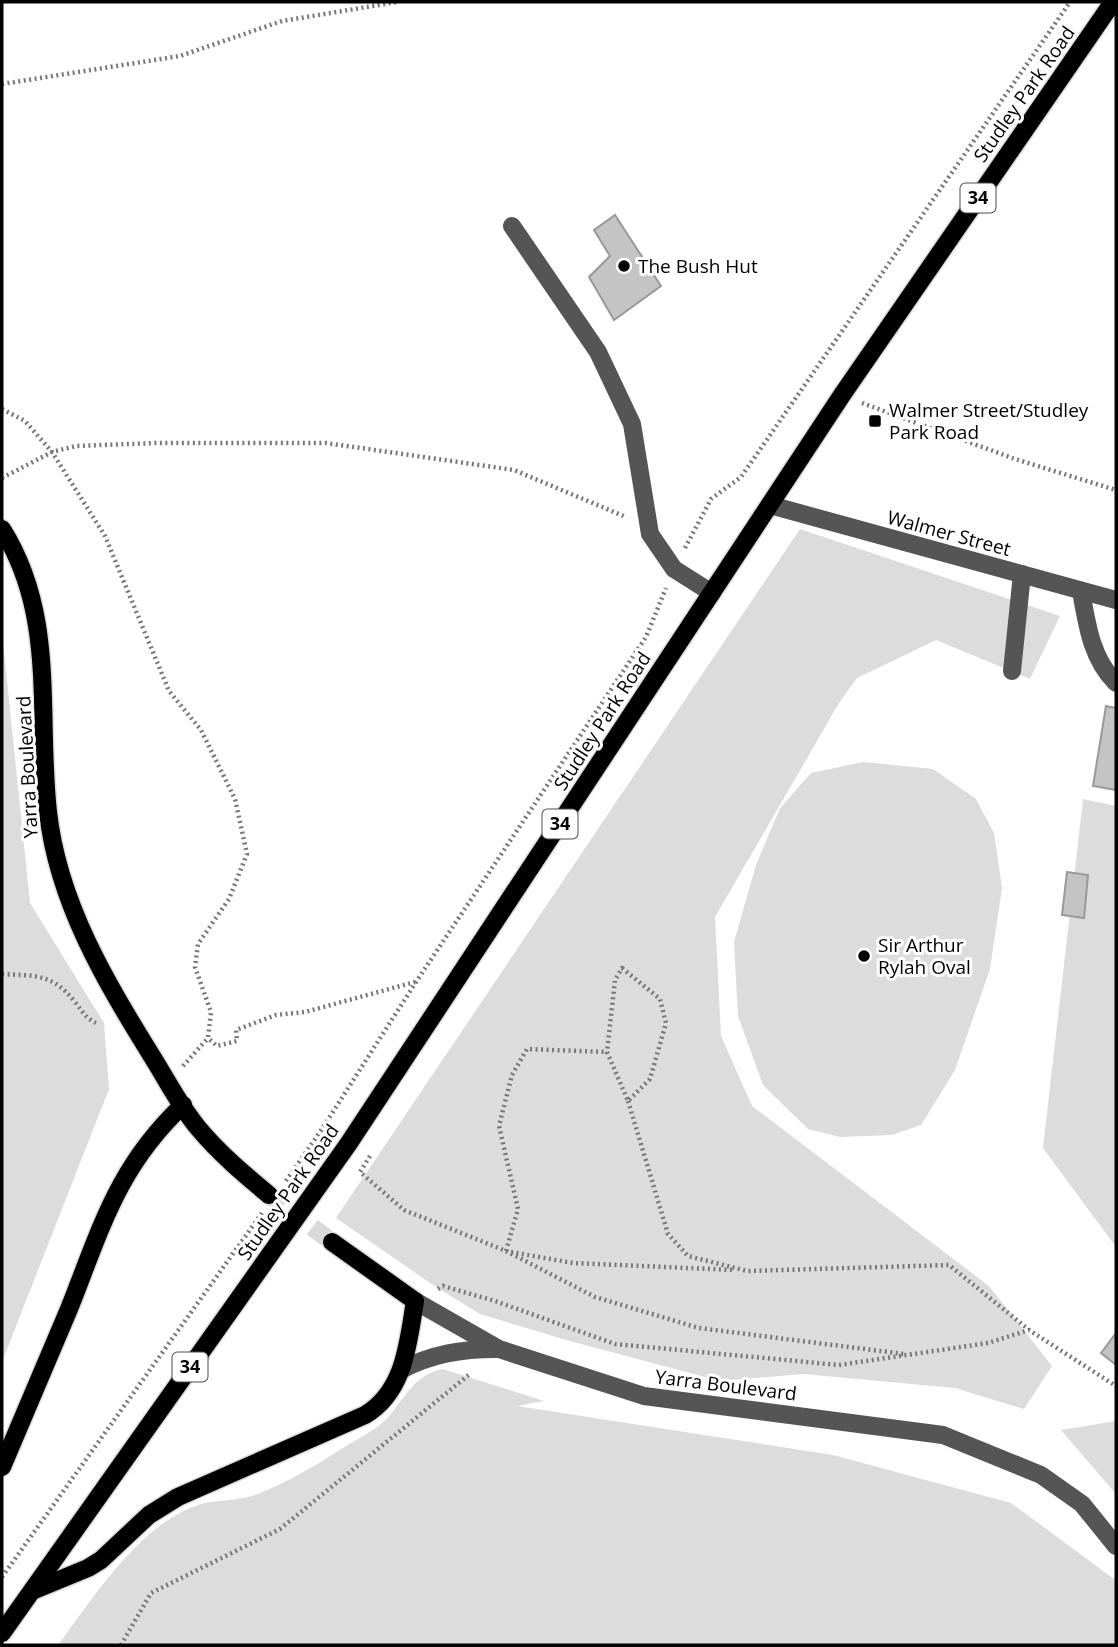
<svg xmlns="http://www.w3.org/2000/svg" width="1118" height="1647" font-family="'Open Sans',sans-serif">
<rect width="100%" height="100%" fill="#fff"/>
<g fill="#dcdcdc">
<path d="M800 529 1060 616 1030 679 936 640 857 678 839 703 715 917 721 1036 752 1106 989 1286 1052 1366 1024 1409 955 1388 803 1374 720 1381 566 1340 480 1314 436 1287 336 1218Z"/>
<path d="M2 632 30 903 104 1023 109 1089 2 1362Z"/>
<path d="M863 762 933 769 976 799 994 833 1002 888 990 969 955 1070 921 1125 892 1135 840 1137 808 1129 763 1085 738 1016 734 942 756 865 780 808 811 773Z"/>
<path d="M1083 799 1116 806V1247L1043 1148Z"/>
<path d="M443 1369 544 1401 517 1406 833 1455 1011 1503 1114 1579 1116 1586V1645H58C87 1606 116 1562 153 1531 168 1519 186 1508 205 1503 220 1500 236 1501 252 1496 293 1482 335 1452 373 1430 401 1413 407 1375 443 1369Z"/>
<path d="M1116 1421V1494L1061 1430Z"/>
</g>
<g fill="#c4c4c4" stroke="#999" stroke-width="2">
<path d="M615 215 661 286 614 320 589 277 610 256 594 230Z"/>
<path d="M1106 706 1116 708V790L1093 786Z"/>
<path d="M1067 872 1088 875 1084 918 1062 915Z"/>
<path d="M1116 1333V1365L1101 1353Z"/>
</g>
<g fill="none" stroke-linecap="round" stroke-linejoin="round">
<path stroke="#d9d9d9" stroke-width="18" stroke-dasharray="18 9" stroke-linecap="butt" d="M269 1195 332 1242"/>
<defs>
<g id="major">
<path d="M2 529C57 616 37 714 48 812 58 903 106 982 153 1058 168 1082 181 1108 199 1129 220 1154 244 1174 269 1195"/>
<path d="M2 1467C24 1414 47 1362 69 1309 101 1229 117 1167 183 1105"/>
<path d="M32 1591 88 1568 101 1560 149 1515 178 1497 365 1415C405 1391 408 1343 415 1301L332 1242"/>
<path d="M2 1633 349 1143 842 395 1113 2"/>
</g>
</defs>
<use href="#major" stroke="#dbdbdb" stroke-width="21"/>
<g stroke="#777" stroke-width="4.5" stroke-dasharray="2 3.5" stroke-linecap="butt">
<path d="M2 84 180 56 282 21 397 2"/>
<path d="M862 403 1015 459 1116 490"/>
<path d="M2 409 25 421 52 452 105 536 169 691 201 730 235 799 247 854 229 899 198 944 195 967 211 1012 208 1038 217 1046 237 1041 236 1030 276 1015 305 1012 415 982"/>
<path d="M2 478 52 452 76 446 156 443H326L514 470 626 517"/>
<path d="M685 548 711 499 741 477 1070 2"/>
<path d="M622 968 660 999 666 1023 650 1079 628 1101 607 1052 615 980Z"/>
<path d="M2 974C35 976 52 973 75 1002 83 1012 85 1018 98 1024"/>
<path d="M183 1066 208 1038"/>
<path d="M628 1101 668 1234 688 1256 747 1271 949 1265 1028 1329"/>
<path d="M370 1156 360 1172 404 1210 506 1251 518 1209 499 1126 512 1075 527 1049 607 1052"/>
<path d="M286 1181 322 1129 416 982 646 637 666 588"/>
<path d="M506 1251 595 1297 699 1328 904 1354"/>
<path d="M511 1252 573 1263 735 1270"/>
<path d="M438 1289 443 1286 495 1301 615 1344 839 1365 988 1343 1029 1330 1116 1386"/>
<path d="M2 1577 262 1213"/>
<path d="M121 1645 151 1593 280 1529 471 1373"/>
</g>
<g stroke="#555" stroke-width="18">
<path d="M512 226 598 352 632 424 650 534 674 569 712 593"/>
<path d="M770 505 1116 600"/>
<path d="M1081 591C1087 624 1091 658 1116 683"/>
<path d="M1012 671 1022 574"/>
<path d="M415 1301 499 1349 644 1396 943 1435 1041 1475 1082 1504 1116 1546"/>
<path d="M401 1370C432 1354 461 1349 496 1349"/>
</g>
<use href="#major" stroke="#000" stroke-width="18"/>
</g>
<g fill="#000" stroke="#fff" stroke-width="2.5">
<circle cx="624" cy="266" r="7"/>
<rect x="868" y="414" width="14" height="14" rx="3.5"/>
<circle cx="864" cy="956" r="7"/>
</g>
<g text-anchor="middle" stroke-width="6" stroke-linejoin="round" paint-order="stroke">
<g fill="#fff" stroke="#4c4c4c" stroke-width="2">
<rect x="960.5" y="183.5" width="35" height="29" rx="5"/>
<rect x="542.5" y="809.5" width="35" height="29" rx="5"/>
<rect x="172.5" y="1352.5" width="35" height="29" rx="5"/>
</g>
<g font-size="18" font-weight="bold" fill="#000">
<text x="978" y="204">34</text>
<text x="560" y="830">34</text>
<text x="190" y="1373">34</text>
</g>
<g font-size="19" fill="#000" stroke="#fff">
<text transform="translate(1024 94) rotate(-55)" y="7">Studley Park Road</text>
<text transform="translate(949 533) rotate(15)" y="7">Walmer Street</text>
<text transform="translate(602 721) rotate(-57)" y="7">Studley Park Road</text>
<text transform="translate(27 767) rotate(-93)" y="7">Yarra Boulevard</text>
<text transform="translate(288 1192) rotate(-55)" y="7">Studley Park Road</text>
<text transform="translate(726 1385) rotate(7)" y="7">Yarra Boulevard</text>
</g>
<g font-size="19" fill="#000" stroke="#fff" text-anchor="start">
<text x="638" y="273">The Bush Hut</text>
<text x="889" y="417">Walmer Street/Studley<tspan x="889" dy="22">Park Road</tspan></text>
<text x="878" y="952">Sir Arthur<tspan x="878" dy="22">Rylah Oval</tspan></text>
</g>
</g>
<rect width="1118" height="1647" fill="none" stroke="#000000" stroke-width="7"/>
</svg>
